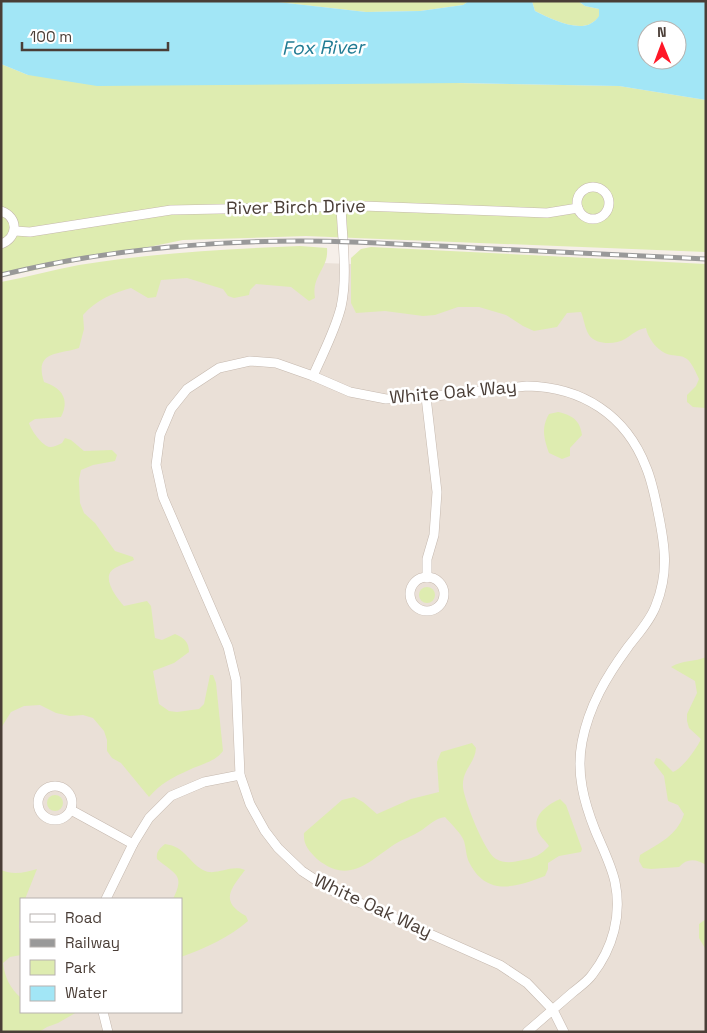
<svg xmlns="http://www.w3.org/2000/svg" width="707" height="1033" font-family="'Space Grotesk',sans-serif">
<rect width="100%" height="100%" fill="#f6efe9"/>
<path fill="#eae0d7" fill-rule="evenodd" d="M213 259 706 277V1032H1V294ZM21 899H181V1012H21Z"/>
<g fill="#deecb0">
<path d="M269 1H469L463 5 420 11 366 12Z"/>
<path d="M532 1H578L585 6 599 9 600 16C597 19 594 22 590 24 575 31 549 18 535 11Z"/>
<path d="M1 64 28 75 619 86 706 100V252L306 236 183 240 1 277Z"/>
<path d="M300 246 327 248C329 269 311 275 315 298L309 301 291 287 256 284 250 290 249 295 234 298 228 296 223 289 187 278 161 280 156 297 148 298 131 288C113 293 96 300 83 315L84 329 79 348C57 355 34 351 44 382 62 388 70 399 61 417L35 419 29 423C31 430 42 446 50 447 54 447 58 445 62 443L65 438 71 440 84 451 112 450 117 455 115 461 93 465 81 470 79 479 80 503 84 513 95 523 115 551 133 557 134 560C128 563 122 564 115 568 100 576 116 597 124 606L147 601 151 606 155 638 162 640 175 634C184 638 189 642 189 652L174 663 153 671 159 704 169 711 177 712 199 709 204 704 210 675H213L216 683 223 751C215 762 201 764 189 770 173 777 160 784 149 797L121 763 112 758 107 751V740L104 731 93 718 83 715 70 716 56 713 40 705 24 706 11 712 1 728V282C27 277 53 270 79 265 152 253 226 249 300 246Z"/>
<path d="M371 247 706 264V408L693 407 687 402V395L696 386 699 379C696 373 692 363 687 359 681 355 677 356 671 355 659 353 648 339 646 328 636 330 633 334 625 339 615 345 596 345 589 335 585 329 584 319 581 312L567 313 557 327 534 331 523 326 506 315 479 307H458L435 315 423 316 385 311 356 313 351 303V258L361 249Z"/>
<path d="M558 412C572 415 580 420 582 435L570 448V456L562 459 549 453C544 438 541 428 549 414Z"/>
<circle cx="427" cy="595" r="8"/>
<path d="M706 657V865C696 859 687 858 679 867L651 869 643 868 639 861 640 855C658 844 677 836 684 814L678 805 668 801 664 776 654 763 656 758 660 759 673 772C683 768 697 748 701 739L689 728 687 721V714L697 693 695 681 671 667C682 660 695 662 706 657Z"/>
<path d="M472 743 476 748C475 764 462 769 463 787 464 800 485 853 496 859 505 864 514 862 523 860 534 858 541 855 549 846 545 840 539 836 537 829 533 814 549 804 560 799L566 805 582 849 581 852 559 856 548 863V869L545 876C514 888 485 897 468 860 466 854 466 848 464 841 461 833 451 824 445 817 436 818 429 825 422 830 413 836 403 839 395 844 368 862 349 885 317 859 309 851 303 845 304 833L342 800 354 797 363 802 377 814 411 799 439 792 437 762 441 752Z"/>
<circle cx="55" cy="803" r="8"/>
<path d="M165 844C186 847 187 861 203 870 216 877 230 864 245 870 231 889 219 901 246 916L248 921C230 937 204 949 181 957V899H173C186 874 174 874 157 859 156 852 159 849 165 844Z"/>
<path d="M37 869 25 899H21L19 927 21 937V955L10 957 3 963C5 978 10 988 21 998V1012H77L58 1023 47 1027 39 1032H1V870C12 875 25 873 37 869Z"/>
<path d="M706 919V950L699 938V924Z"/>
</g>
<path fill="#a2e6f6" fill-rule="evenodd" d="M1 1H269L366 12 420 11 463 5 469 1H532L535 11C549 18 575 31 590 24 594 22 597 19 599 16V9L585 6 578 1H706V100L619 86 461 83 97 86 28 75 1 64ZM647 30H677V60H647Z"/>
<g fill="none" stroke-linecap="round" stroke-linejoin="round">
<defs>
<g id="minor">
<circle cx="593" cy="203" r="16"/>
<path d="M1 211C19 217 18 238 1 244"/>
<path d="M15 231 30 232 171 210 363 206 547 213 578 208"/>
<path d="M313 376C323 353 335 331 341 307 348 276 342 237 341 206"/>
<path d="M426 397 437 492 434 535 427 559V578"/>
<circle cx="427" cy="594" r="17"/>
<circle cx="55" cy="803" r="17"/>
<path d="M71 810 133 844"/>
<path d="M106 899 133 844 149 818 171 796 204 782 240 775"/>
<path d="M103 1012 108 1032"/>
<path d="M527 1032C542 1019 557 1006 572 993 579 987 587 982 592 975 613 948 622 915 615 882 611 864 602 847 595 830 584 802 576 773 582 742 589 706 606 677 628 647 637 635 651 620 656 605 669 572 665 546 658 512 655 497 652 481 646 467 626 415 582 387 527 386L426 397 386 399 350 392 313 376 276 363 250 361 219 368 187 389 171 409 160 435 156 465 163 497 228 647 236 680 240 775 250 804 265 831 278 848 302 871 331 890 500 965 527 983 553 1010 564 1032"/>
</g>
</defs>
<use href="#minor" stroke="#c5b8ae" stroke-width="10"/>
<use href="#minor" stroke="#fff" stroke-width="9"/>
<defs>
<path id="rail" d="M1 275C99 251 201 241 301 241 359 241 417 245 475 248 552 252 629 255 706 259"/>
</defs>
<use href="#rail" stroke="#999" stroke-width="5"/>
<use href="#rail" stroke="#fff" stroke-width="3" stroke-dasharray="9" stroke-linecap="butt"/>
</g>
<g text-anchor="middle" stroke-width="5" stroke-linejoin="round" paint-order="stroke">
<g font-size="18" fill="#4a3e37" stroke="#fff">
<text transform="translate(296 207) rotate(-1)" y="6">River Birch Drive</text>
<text transform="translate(453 392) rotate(-5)" y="6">White Oak Way</text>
<text transform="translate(373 906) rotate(25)" y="6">White Oak Way</text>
</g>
<g font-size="19" font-style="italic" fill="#227c94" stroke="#fff">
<text transform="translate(323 47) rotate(-1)" y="7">Fox River</text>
</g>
</g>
<rect width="707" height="1033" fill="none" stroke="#4a3e37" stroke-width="5"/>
<rect x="20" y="898" width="162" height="115" fill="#ffffff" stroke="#b7b2af"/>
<rect x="30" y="914" width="25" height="8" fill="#ffffff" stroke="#b7b2af"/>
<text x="65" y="923" font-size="15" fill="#4a3e37">Road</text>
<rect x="30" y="939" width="25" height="8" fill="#999999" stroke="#b7b2af"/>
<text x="65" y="948" font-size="15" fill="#4a3e37">Railway</text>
<rect x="30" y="960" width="25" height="15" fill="#deecb0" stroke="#b7b2af"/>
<text x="65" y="973" font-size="15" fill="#4a3e37">Park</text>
<rect x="30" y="986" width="25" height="15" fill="#a2e6f6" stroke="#b7b2af"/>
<text x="65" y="998" font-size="15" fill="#4a3e37">Water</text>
<g transform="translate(662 45) rotate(359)"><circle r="24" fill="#ffffff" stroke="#b7b2af"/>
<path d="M0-4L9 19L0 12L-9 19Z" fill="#ff1727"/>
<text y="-8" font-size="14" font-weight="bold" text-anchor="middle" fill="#4a3e37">N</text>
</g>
<path d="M22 42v8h146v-8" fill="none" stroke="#4a3e37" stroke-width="2.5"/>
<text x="30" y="42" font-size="15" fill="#4a3e37" stroke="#ffffff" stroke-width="4" paint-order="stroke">100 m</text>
</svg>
